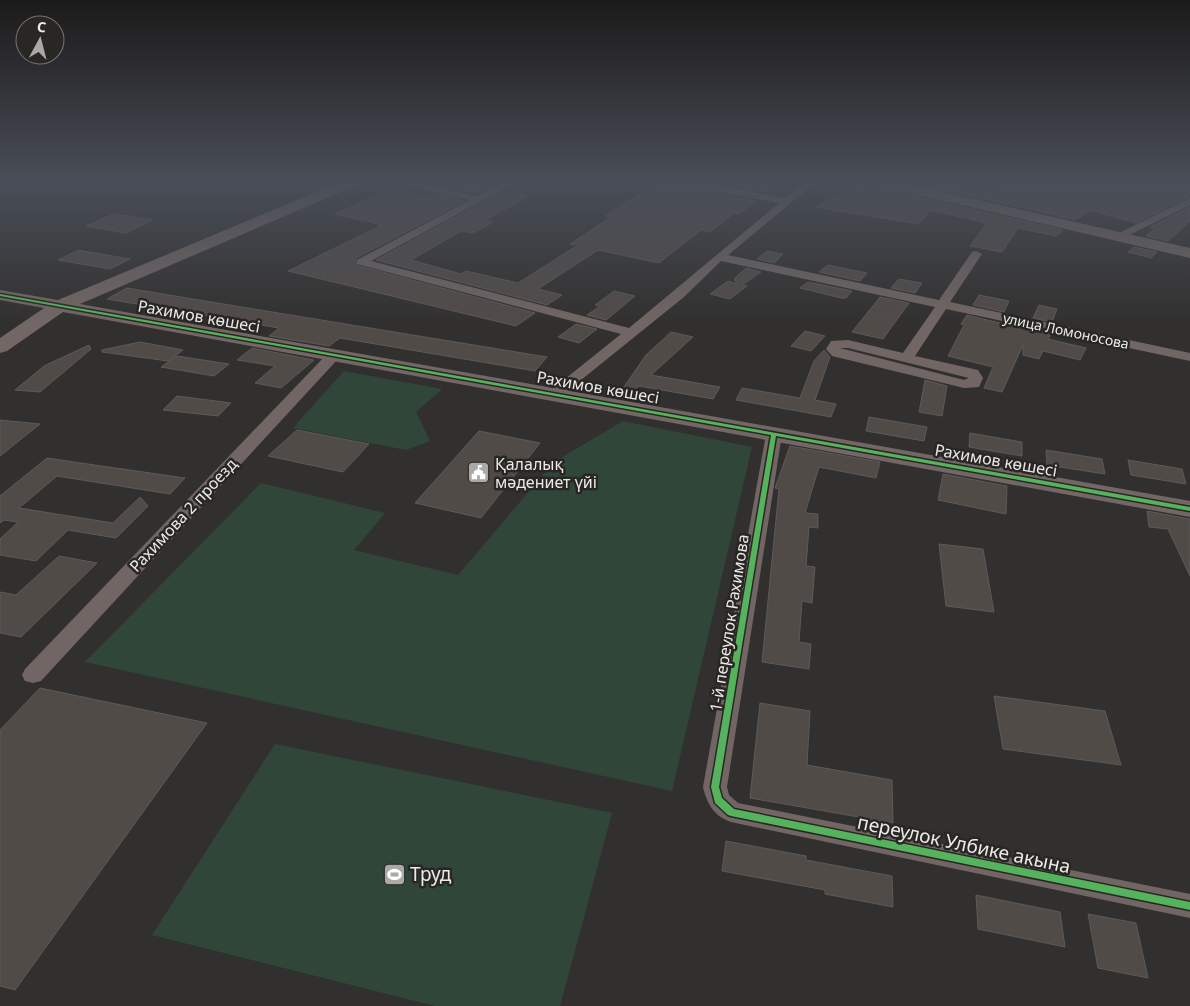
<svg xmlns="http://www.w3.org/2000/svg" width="1190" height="1006" font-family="'Noto Sans',sans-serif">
<rect width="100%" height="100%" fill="#32302f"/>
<g fill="#304639">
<path d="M344 371 442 389 416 412 430 441 406 450 293 428Z"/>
<path d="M623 421 752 447 672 791 85 662 261 483 385 513 354 550 458 575 554 462Z"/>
<path d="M275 744 612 813 560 1006H435L152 935Z"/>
</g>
<g fill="#514b48" stroke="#5c5a5a">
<path d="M461 183 488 188 478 194 451 188Z"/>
<path d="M657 183H680L687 188 756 201 739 214 734 213 710 232 701 230 659 263 598 250 538 289 562 295 547 305 376 260 504 191 528 196 486 220 493 222 473 233 461 231 411 260 461 274 466 271 518 283 578 245 570 244 611 217 605 216Z"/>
<path d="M715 183H747L772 187 766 192Z"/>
<path d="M913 183H945L989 193 1004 183H1190V196L1136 223 1090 210 1076 220Z"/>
<path d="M877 184 885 189 1063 230 1056 236 1018 228 1002 252 970 246 987 223 930 210 919 224 815 207 860 185 877 189Z"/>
<path d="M392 189 432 197 438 194 465 201 356 258V265L535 313 516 326 288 271 382 225 335 214Z"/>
<path d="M1190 207V221L1168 241 1146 236 1155 228 1150 227Z"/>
<path d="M114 214 152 220 126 233 86 226Z"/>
<path d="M1134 247 1157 252 1151 258 1128 252Z"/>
<path d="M78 250 130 259 110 269 58 260Z"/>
<path d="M767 251 783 254 774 263 757 259Z"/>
<path d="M828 265 867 273 860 281 819 272Z"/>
<path d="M746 268 761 272 742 285 747 286 730 299 710 294 728 281 737 284 734 279Z"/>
<path d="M899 279 922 283 915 293 891 288Z"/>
<path d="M808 282 852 291 846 298H841L800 288Z"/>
<path d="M127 288 193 299 547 357 535 371 340 338 329 346 269 336 279 328 107 299Z"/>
<path d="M614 291 635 296 606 320 587 315 600 306 595 305Z"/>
<path d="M979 295 1009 301 1004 312 973 305Z"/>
<path d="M880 297 909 303 883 339 852 332Z"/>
<path d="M1039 305 1057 309 1052 322 1033 318Z"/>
<path d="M967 315 1028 330 1029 329 1047 332 1051 334 1048 339 1086 348 1080 360 1043 351 1039 359 1023 355V345L1002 392 984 388 993 367 948 356 964 325 961 324Z"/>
<path d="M576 324 597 329 579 343 558 337Z"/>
<path d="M805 331 825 336 811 351 791 346Z"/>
<path d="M671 332 693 337 651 375 720 387 713 399 639 386 625 399 617 397 646 355Z"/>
<path d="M140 342 183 350 168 361 102 352V350Z"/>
<path d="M89 345 91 349 40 392 15 390 44 366Z"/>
<path d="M252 348 314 360 281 388 255 383 275 366 237 360Z"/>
<path d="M824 350 830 357 815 400 836 404 831 417 736 400 742 388 800 398 814 361Z"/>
<path d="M177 356 229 364 214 376 161 367Z"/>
<path d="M925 380 947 386 942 416 919 412Z"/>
<path d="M177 396 231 403 218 416 163 410Z"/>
<path d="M869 417 927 427 924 441 866 431Z"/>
<path d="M0 420 40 424 0 456Z"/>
<path d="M297 430 369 444 343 472 268 456Z"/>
<path d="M479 431 540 443 481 518 415 503Z"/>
<path d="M970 433 1022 442V456L969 447Z"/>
<path d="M790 446 880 462 876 478 819 467 805 513 818 514V528L809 527 806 566 815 567 812 603 802 601 799 642 811 644 809 669 762 662 779 489 775 488Z"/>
<path d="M1046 450 1102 459 1105 474 1047 465Z"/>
<path d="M47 458 74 462 185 478 170 494 57 476 19 508 113 523 140 497 148 506 116 538 68 530 36 561 0 555V539L18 522 4 520 0 523V496Z"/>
<path d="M1128 460 1182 469 1186 484 1131 475Z"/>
<path d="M943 474 1007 486 1006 514 938 500Z"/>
<path d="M1147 511 1190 519V576L1168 529 1149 527Z"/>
<path d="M939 544 983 549 994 612 946 606Z"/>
<path d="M59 556 97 563 21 637 0 633V592L16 595Z"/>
<path d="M40 688 207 723 15 990 0 986V730Z"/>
<path d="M994 696 1105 711 1121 765 1003 749Z"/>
<path d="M760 703 810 711 807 765 892 780 893 823 750 798Z"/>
<path d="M726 841 806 856V860L892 876 893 907 825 894V890L722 871Z"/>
<path d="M976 895 1060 912 1065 947 978 929Z"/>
<path d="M1088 914 1136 923 1148 978 1098 968Z"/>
</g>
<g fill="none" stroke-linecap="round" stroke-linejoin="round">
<g fill="#716663" fill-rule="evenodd">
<path d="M397 183H417L478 196 502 183H515L371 261 629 328 779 203 687 186 682 183H704L785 198 804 183H815L728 255 939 300 972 252 976 251 982 254 950 302 1190 353V361L946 309 915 356 978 370 983 378 979 387 964 388 832 356 826 349 831 341 848 340 903 353 935 307 721 261 684 297 560 397H550L548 394 550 391 621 334 357 264V260L470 200ZM840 348H848L969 378 964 380Z"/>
<path d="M1190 198V205L1121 239 1117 240 1111 237Z"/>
<path d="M333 352 340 356 338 359 41 681 33 683 25 681 22 675 25 669 328 353Z"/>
<path d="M774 429 782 434 727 787 729 795 738 803 1190 894V918L731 822C714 816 707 804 703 787L766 434Z"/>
</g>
<g fill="#736765" fill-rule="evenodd">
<path d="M338 183H357L355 186 80 304 1190 501V517L63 312 7 351 0 353V338L44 308 0 300V290L58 300Z"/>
<path d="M878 183H904L1190 248V258L885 187Z"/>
</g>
<defs>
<path id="cycleway" d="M0 294 1190 507V511L776 436 719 787 722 798 734 809 1190 902V910L731 816 728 815 715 803 711 787 771 435 0 296Z"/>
</defs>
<use href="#cycleway" stroke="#292724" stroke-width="3"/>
<use href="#cycleway" fill="#56b35d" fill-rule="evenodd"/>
</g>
<linearGradient id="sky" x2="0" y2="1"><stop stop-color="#1c1a1a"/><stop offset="0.56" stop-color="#494e58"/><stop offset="1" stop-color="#494e58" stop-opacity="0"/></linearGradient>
<rect width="1190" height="324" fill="url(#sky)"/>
<defs>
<symbol id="civic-square" viewBox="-11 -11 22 22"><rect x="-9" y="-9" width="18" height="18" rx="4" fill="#aba9a8" stroke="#292724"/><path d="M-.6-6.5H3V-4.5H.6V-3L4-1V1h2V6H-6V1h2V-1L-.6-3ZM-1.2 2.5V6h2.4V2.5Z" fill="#fff"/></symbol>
<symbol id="stadium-square" viewBox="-11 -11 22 22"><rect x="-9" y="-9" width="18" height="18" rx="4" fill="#aba9a8" stroke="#292724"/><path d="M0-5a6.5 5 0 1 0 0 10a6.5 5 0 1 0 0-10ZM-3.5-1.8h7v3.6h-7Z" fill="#fff"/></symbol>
</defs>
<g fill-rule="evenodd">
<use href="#civic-square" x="466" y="460" width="25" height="25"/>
<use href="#stadium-square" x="382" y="862" width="25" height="25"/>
</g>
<g text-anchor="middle" stroke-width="5" stroke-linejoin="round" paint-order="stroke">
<g font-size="14" fill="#eceae9" stroke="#292724">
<text transform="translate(1066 331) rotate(12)" y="5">улица Ломоносова</text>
</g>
<g font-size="16" fill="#eceae9" stroke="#292724">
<text transform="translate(199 316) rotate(10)" y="6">Рахимов көшесі</text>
<text transform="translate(598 387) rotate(10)" y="6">Рахимов көшесі</text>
<text transform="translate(996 460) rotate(10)" y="6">Рахимов көшесі</text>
<text transform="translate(183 515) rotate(-47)" y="6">Рахимова 2 проезд</text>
<text transform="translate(729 623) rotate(-81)" y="6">1-й переулок Рахимова</text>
</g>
<g font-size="16" fill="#eceae9" stroke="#292724" text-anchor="start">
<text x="495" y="470">Қалалық<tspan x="495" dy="18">мәдениет үйі</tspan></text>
</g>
<g font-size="19" fill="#eceae9" stroke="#292724">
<text transform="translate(964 844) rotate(12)" y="7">переулок Улбике акына</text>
</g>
<g font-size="19" fill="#eceae9" stroke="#292724" text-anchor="start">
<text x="410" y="881">Труд</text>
</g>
</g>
<g transform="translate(40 40) rotate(7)"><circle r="24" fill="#292724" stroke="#777573"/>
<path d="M0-4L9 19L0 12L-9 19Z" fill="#aba9a8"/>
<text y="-8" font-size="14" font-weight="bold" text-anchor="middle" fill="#eceae9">С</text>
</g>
</svg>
